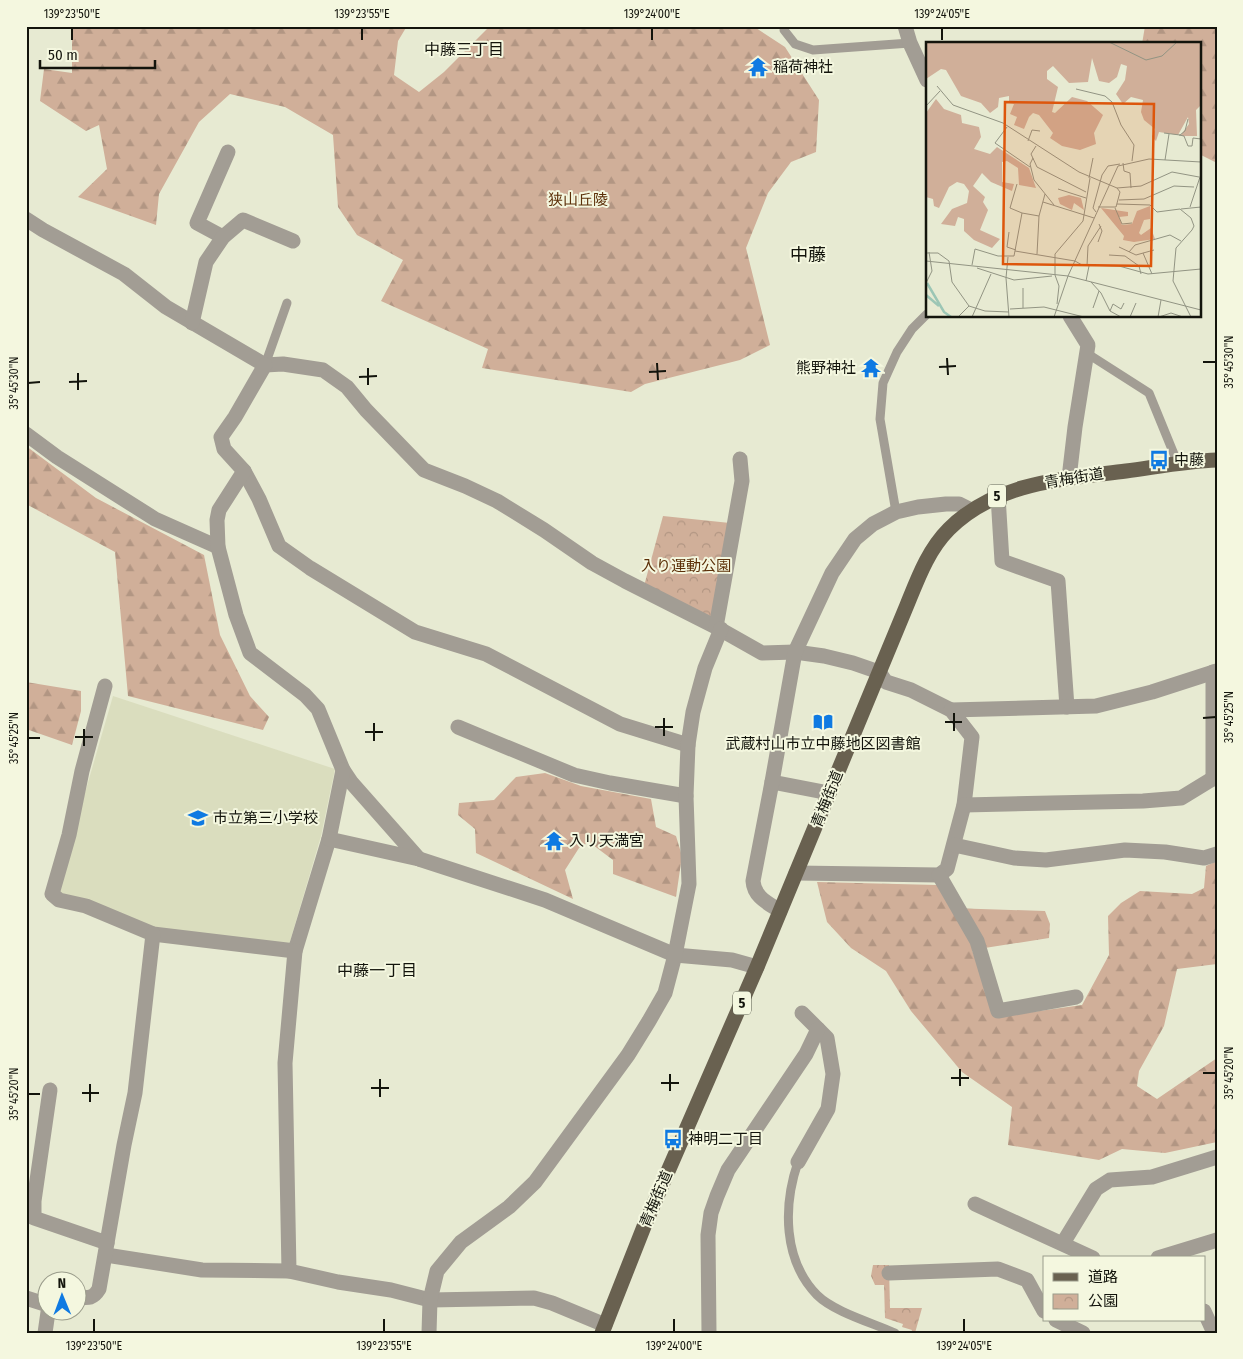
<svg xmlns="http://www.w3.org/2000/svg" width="1243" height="1359" font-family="'Fira Sans Condensed','Noto Sans JP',sans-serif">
<defs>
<pattern id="forest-firs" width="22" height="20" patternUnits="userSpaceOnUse" patternTransform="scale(1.25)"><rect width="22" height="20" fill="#d0af99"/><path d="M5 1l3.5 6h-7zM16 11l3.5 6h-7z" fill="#b29683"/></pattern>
<pattern id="park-crowns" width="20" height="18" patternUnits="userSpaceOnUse" patternTransform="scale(1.25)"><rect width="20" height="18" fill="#d0af99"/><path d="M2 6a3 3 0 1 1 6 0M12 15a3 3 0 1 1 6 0" fill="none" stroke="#b29683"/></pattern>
</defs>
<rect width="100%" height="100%" fill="#e7ead2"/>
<path fill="#daddbe" d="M113 696 335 769 321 836 289 945 151 930 56 893Z"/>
<g fill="url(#forest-firs)">
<path d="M72 26H407L398 41 394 75 419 92 444 72 490 26H753L785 47 819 100 816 152 791 162 768 193 746 248 770 345 740 360 645 384 631 392 482 368 488 349 381 301 403 260 357 235 338 207 333 135 285 107 230 94 199 122 159 194 156 225 78 197 107 169 99 125 86 131 40 101 44 69 72 73Z"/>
<path d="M1145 26H1217V163L1199 154V44H1142Z"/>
<path d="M26 446 96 498 204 555 220 635 250 696 269 717 263 730 128 696 115 552 26 504Z"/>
<path d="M26 682 81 691V711L72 745 26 729Z"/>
<path d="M545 773 581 786 651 799 656 827 676 836 682 856 676 897 613 874V860L589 842 579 848 565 870 573 899 476 853 475 829 458 815 459 803 494 800 516 777Z"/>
<path d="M1217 861V964L1177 969 1164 1026 1139 1071 1137 1086 1157 1099 1217 1058V1142L1165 1153 1122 1149 1099 1160 1008 1145 1012 1107 962 1072 911 1011 886 971 851 948 827 922 817 882 937 885 951 908 1045 911 1050 924 1049 938 972 950 996 1017 1082 1005 1109 955 1108 916 1121 903 1140 891 1192 894 1204 888 1206 866Z"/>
</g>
<g fill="url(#park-crowns)">
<path d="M663 516 730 523 715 616 708 618 644 586Z"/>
<path d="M873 1265H889L890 1308H922L915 1333H911L912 1330 902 1327 903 1324 885 1318 884 1285H875L871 1276Z"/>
</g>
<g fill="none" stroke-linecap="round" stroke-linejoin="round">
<g stroke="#a29d94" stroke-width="9">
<path d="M784 30 795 44 813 50 910 43"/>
<path d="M1088 354 1149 393 1178 464"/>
<path d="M265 365 287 303"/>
<path d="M896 512 880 419 883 383 897 352 912 329 927 314"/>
<path d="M798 1162C783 1206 783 1260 817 1295 834 1312 873 1323 895 1333"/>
</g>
<g stroke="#a29d94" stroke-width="15">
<path d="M905 26 910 43 927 80"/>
<path d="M26 219 43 230 124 274 166 307 265 365 283 364 323 370 347 387 366 410 424 470 465 486 497 501 544 530 592 563 625 581 716 627 762 653 795 652 824 656 853 663 879 672 886 682 911 690 951 710 972 737 964 805 947 869 939 875 796 873"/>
<path d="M223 237 197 223 228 152"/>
<path d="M192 323 206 262 223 237 243 220 293 241"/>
<path d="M265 365 235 417 221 437 224 449 244 471 259 499 279 546 310 568 415 632 486 654 620 724 688 745"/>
<path d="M26 434 57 457 155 519 218 547"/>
<path d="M244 471 219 510 217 520 218 547 236 615 250 653 305 695 318 709 343 770 351 782 419 859"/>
<path d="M1069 478 1075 427 1088 345 1070 316"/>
<path d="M998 496 1002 561 1058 581 1067 707"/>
<path d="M716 627 742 481 740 459"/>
<path d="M105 686 82 771 69 835 52 894 59 900 86 906 153 934 295 951 329 839 343 770"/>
<path d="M951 710 1096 706 1152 692 1217 671"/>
<path d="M458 727 574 775 610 783 686 796"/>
<path d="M1213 779V672"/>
<path d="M772 782 829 793"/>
<path d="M964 805 1143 801 1181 798 1217 776"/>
<path d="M329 839 419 859 545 900 675 955 732 960 757 967"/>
<path d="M954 845 1014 858 1046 860 1125 850 1165 852 1204 858 1217 854"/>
<path d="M939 875 977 941 998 1011 1076 997"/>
<path d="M780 911C768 903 754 897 753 881L772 782 795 652 832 573 855 539 873 524 896 512 918 507 946 504H959L971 510"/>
<path d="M50 1090 34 1201V1218L107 1243"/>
<path d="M798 1162 828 1109 833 1074 827 1038 802 1013"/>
<path d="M975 1204 1093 1258"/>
<path d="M1063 1243 1096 1189 1110 1180 1152 1177 1217 1157"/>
<path d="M106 1255 202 1270 289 1271 338 1282 391 1290 430 1300 534 1298 552 1303 605 1325"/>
<path d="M1158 1258 1217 1240"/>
<path d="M289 1271 285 1063 295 951"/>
<path d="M889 1273 998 1269 1027 1280 1044 1311"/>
<path d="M78 1297C88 1298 93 1299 99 1289L124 1145 135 1093 153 934"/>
<path d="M26 1298 48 1305"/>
<path d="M1204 1311 1214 1333"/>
<path d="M1056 1320 1083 1333"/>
<path d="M45 1333 48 1312"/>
<path d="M429 1333 430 1300 437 1271 461 1242 509 1207 535 1182 628 1055 649 1021 665 993 675 955 689 884 686 796 688 745 693 712 705 668 721 629"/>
<path d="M709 1333 708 1235 711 1213 717 1196 728 1170 806 1054 818 1029"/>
</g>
<path stroke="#696150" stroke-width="15" d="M602 1333 645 1224 757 967 907 605C918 578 928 550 949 529 996 482 1064 479 1126 471 1156 467 1186 461 1217 460"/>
</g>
<path fill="none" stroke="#13140c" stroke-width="2" d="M72 28V40M362 28V40M652 28V40M942 28V40M947 358 948 375M1203 362H1216M657 363 658 380M939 367 956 366M368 368V385M649 372 666 371M78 373V390M359 377 377 376M69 382 87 381M28 383 40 382M954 713V731M664 718V736M1203 718 1216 717M945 722H962M374 723V741M655 727H673M84 729V746M365 732H383M75 737H93M28 738H40M960 1069V1086M1203 1073H1216M670 1074V1091M951 1078H969M380 1079V1097M661 1083H679M90 1084V1102M371 1088H389M82 1093H99M28 1094H40M94 1319V1332M384 1319V1332M674 1319V1332M964 1319V1332"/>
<defs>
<symbol id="temple-bare" viewBox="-9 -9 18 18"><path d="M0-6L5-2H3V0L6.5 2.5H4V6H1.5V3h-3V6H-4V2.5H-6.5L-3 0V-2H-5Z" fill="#0f7ae2" stroke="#f4f7df" stroke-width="2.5" paint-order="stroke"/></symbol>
<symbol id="bus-bare" viewBox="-9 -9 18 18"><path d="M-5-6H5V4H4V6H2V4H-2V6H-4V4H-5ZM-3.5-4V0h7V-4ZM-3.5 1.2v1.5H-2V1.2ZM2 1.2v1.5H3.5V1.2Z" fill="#0f7ae2" stroke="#f4f7df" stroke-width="2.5" paint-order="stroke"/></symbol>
<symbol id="library-bare" viewBox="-9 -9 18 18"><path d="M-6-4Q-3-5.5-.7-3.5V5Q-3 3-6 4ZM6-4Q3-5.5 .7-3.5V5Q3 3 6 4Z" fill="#0f7ae2" stroke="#f4f7df" stroke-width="2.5" paint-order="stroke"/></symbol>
<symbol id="school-bare" viewBox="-9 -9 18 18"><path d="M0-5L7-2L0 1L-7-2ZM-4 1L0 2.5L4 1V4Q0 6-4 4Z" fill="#0f7ae2" stroke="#f4f7df" stroke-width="2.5" paint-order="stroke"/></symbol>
</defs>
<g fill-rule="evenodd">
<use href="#temple-bare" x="744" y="53" width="28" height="28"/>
<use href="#temple-bare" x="857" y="354" width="28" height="28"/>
<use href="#bus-bare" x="1145" y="446" width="28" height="28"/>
<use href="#library-bare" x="809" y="708" width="28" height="28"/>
<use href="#school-bare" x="184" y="804" width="28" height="28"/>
<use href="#temple-bare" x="540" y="827" width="28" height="28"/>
<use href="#bus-bare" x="659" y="1125" width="28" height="28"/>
</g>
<g text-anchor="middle" stroke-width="4" stroke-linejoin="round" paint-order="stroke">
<g fill="#f4f7df" stroke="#56584b" stroke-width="1">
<rect x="988" y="484.5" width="18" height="23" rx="4"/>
<rect x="733" y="991.5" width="18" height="23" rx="4"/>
</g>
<g font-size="14" font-weight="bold" fill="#13140c">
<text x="997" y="501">5</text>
<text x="742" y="1008">5</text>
</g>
<g font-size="15" fill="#13140c" stroke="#f4f7df" text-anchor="start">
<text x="773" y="72">稲荷神社</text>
<text x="856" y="373" text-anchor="end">熊野神社</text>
<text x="1174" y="465">中藤</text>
<text x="823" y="749" text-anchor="middle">武蔵村山市立中藤地区図書館</text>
<text x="213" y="823">市立第三小学校</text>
<text x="569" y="846">入リ天満宮</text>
<text x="688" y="1144">神明二丁目</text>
</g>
<g font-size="15" fill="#5c3009" stroke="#f4f7df">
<text x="578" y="205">狭山丘陵</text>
<text x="686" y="571">入り運動公園</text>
</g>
<g font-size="15" fill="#13140c" stroke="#f4f7df">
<text transform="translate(1074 478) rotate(-9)" y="5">青梅街道</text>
<text transform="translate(827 799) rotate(-68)" y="5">青梅街道</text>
<text transform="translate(656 1199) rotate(-67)" y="5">青梅街道</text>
</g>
<g font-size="16" fill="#13140c" stroke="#f4f7df">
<text x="464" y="55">中藤三丁目</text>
<text x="377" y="976">中藤一丁目</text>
</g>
<g font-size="18" fill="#13140c" stroke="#f4f7df">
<text x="808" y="261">中藤</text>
</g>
</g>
<g transform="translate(926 42)">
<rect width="275" height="275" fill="#e7ead2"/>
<path d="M0 0H275V63L270 68 271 94H254L263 82 262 75 252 93 233 90 230 99 226 95 229 87 218 78 215 70 217 58 205 55 197 62 190 52 199 38 201 24 195 22 191 35 183 41 173 39 166 16 162 40 143 41 127 24 121 29V37L132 45 126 70 129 71 146 55 161 59 177 73 168 91 170 102 154 108 136 104 124 96 127 91 113 73 107 71 103 75 98 87 88 83 91 75 84 72 88 62 83 61V54L73 56 72 65 64 71 55 61 35 54 20 28 15 27 0 37ZM10 57 18 67 35 73 36 81 53 85 55 95 48 107 64 112 71 105 103 126 110 146 93 143 92 126 81 119 76 120V140L88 142 86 149 65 140 56 131 52 137 47 144 59 155 57 160 62 168 54 188 74 197 66 206 48 198 38 189V177L32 175 29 184 15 182 26 167 41 161 43 149 38 142 31 140 23 145 13 166 8 164 7 157 0 155V71ZM143 153 155 156 158 168 148 161 146 168 134 162 132 156ZM224 164V177L218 178 213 191 215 193 225 186 229 197 208 200 197 198 198 194 175 166 202 170V174L193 175 196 183 206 182 211 169Z" fill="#d0af99"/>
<path fill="none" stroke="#9cc6b5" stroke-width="2.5" d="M1 241 18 270 25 275M0 253 13 264"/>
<path fill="none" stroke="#929483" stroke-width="1" d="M183 0 220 18 236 14 251 0M11 44 27 63 77 81 153 130 191 146 194 150 190 165H172M150 47 179 54 186 60 195 83 208 103 206 119M0 64 14 49M81 85 69 101 104 125M238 91 254 93 259 89 262 77M253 93 258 94 262 104H266L267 96 275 97M102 99 106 88 114 89M110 104 105 112 111 125 160 150M107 116 104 122 108 138 128 163M239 118 243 92M197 121 198 129 204 131 205 146M163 136 167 116M91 142 84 166 96 171 113 174 119 152M191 146 215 144 246 130 273 135M132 147 160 156M193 158 218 157 248 144 268 145M117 160 168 176M191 162 224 163 231 170 254 167 265 176 268 184 266 188 250 206 247 239 265 275M264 165 275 132M189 166 196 182 206 181M255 167 275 165M170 170 167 166 176 133 182 124 194 122M83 190 81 205 90 208M172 200 176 189 173 182M193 205 210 213 228 208M89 209 149 219M203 210 209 203 244 193 255 199M0 211H12L23 219 26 240 43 264 59 269 83 270M217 211 226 232M111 212 113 174M183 213 199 214 213 224 215 232M82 215 80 236 83 275M0 219 142 234 192 124 223 117 275 120M149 219 156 223 193 224 222 232 275 227M46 223 49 207 72 214H88L96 171M161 224 162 204 175 184M51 226 88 238 126 234M129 233V212L157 179 164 136M129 233 133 244 131 262M160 239 163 224M165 240 175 251 184 269 195 275M0 241 6 229 3 210M97 266V246M167 266 173 249M84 267 118 265 158 275M184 269 187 262 195 267 198 261M32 275 43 264M46 275 65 232M128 275 142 234 275 268M204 275 210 261M232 275 235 258M233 275 245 271 257 275"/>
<path fill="#dd560c" fill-opacity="0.15" stroke="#dd560c" stroke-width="2.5" d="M79 60 228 62 225 224 77 222Z"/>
<rect width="275" height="275" fill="none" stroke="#13140c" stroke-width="2.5"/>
</g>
<rect width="1243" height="1359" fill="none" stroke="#f4f7df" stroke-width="55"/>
<rect x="1043" y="1256" width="162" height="65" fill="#f4f7df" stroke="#9a9c8b"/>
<rect x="1053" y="1273" width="25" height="8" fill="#696150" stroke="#9a9c8b"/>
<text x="1088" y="1282" font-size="15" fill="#13140c">道路</text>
<rect x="1053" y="1294" width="25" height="15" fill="url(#park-crowns)" stroke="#9a9c8b"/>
<text x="1088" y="1306" font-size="15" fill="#13140c">公園</text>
<g transform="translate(62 1296) rotate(359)"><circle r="24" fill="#f4f7df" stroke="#9a9c8b"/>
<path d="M0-4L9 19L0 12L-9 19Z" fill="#0f7ae2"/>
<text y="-8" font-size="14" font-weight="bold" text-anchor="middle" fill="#13140c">N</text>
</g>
<path d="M40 60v8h115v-8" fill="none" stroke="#13140c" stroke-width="2.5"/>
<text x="48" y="60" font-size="15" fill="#13140c" stroke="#f4f7df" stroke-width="4" paint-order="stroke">50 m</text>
<rect x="28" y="28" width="1188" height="1304" fill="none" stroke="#13140c" stroke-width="2"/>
<g font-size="12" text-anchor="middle" fill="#13140c">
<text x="72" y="18">139°23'50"E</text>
<text x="362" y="18">139°23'55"E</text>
<text x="652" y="18">139°24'00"E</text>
<text x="942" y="18">139°24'05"E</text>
<text transform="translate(1229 362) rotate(-90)" y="4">35°45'30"N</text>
<text transform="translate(14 383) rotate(-90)" y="4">35°45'30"N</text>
<text transform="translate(1229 717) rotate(-90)" y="4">35°45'25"N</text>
<text transform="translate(14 738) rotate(-90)" y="4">35°45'25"N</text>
<text transform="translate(1229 1073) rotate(-90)" y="4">35°45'20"N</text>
<text transform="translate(14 1094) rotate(-90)" y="4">35°45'20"N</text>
<text x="94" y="1350">139°23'50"E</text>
<text x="384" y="1350">139°23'55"E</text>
<text x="674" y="1350">139°24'00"E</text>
<text x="964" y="1350">139°24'05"E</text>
</g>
</svg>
